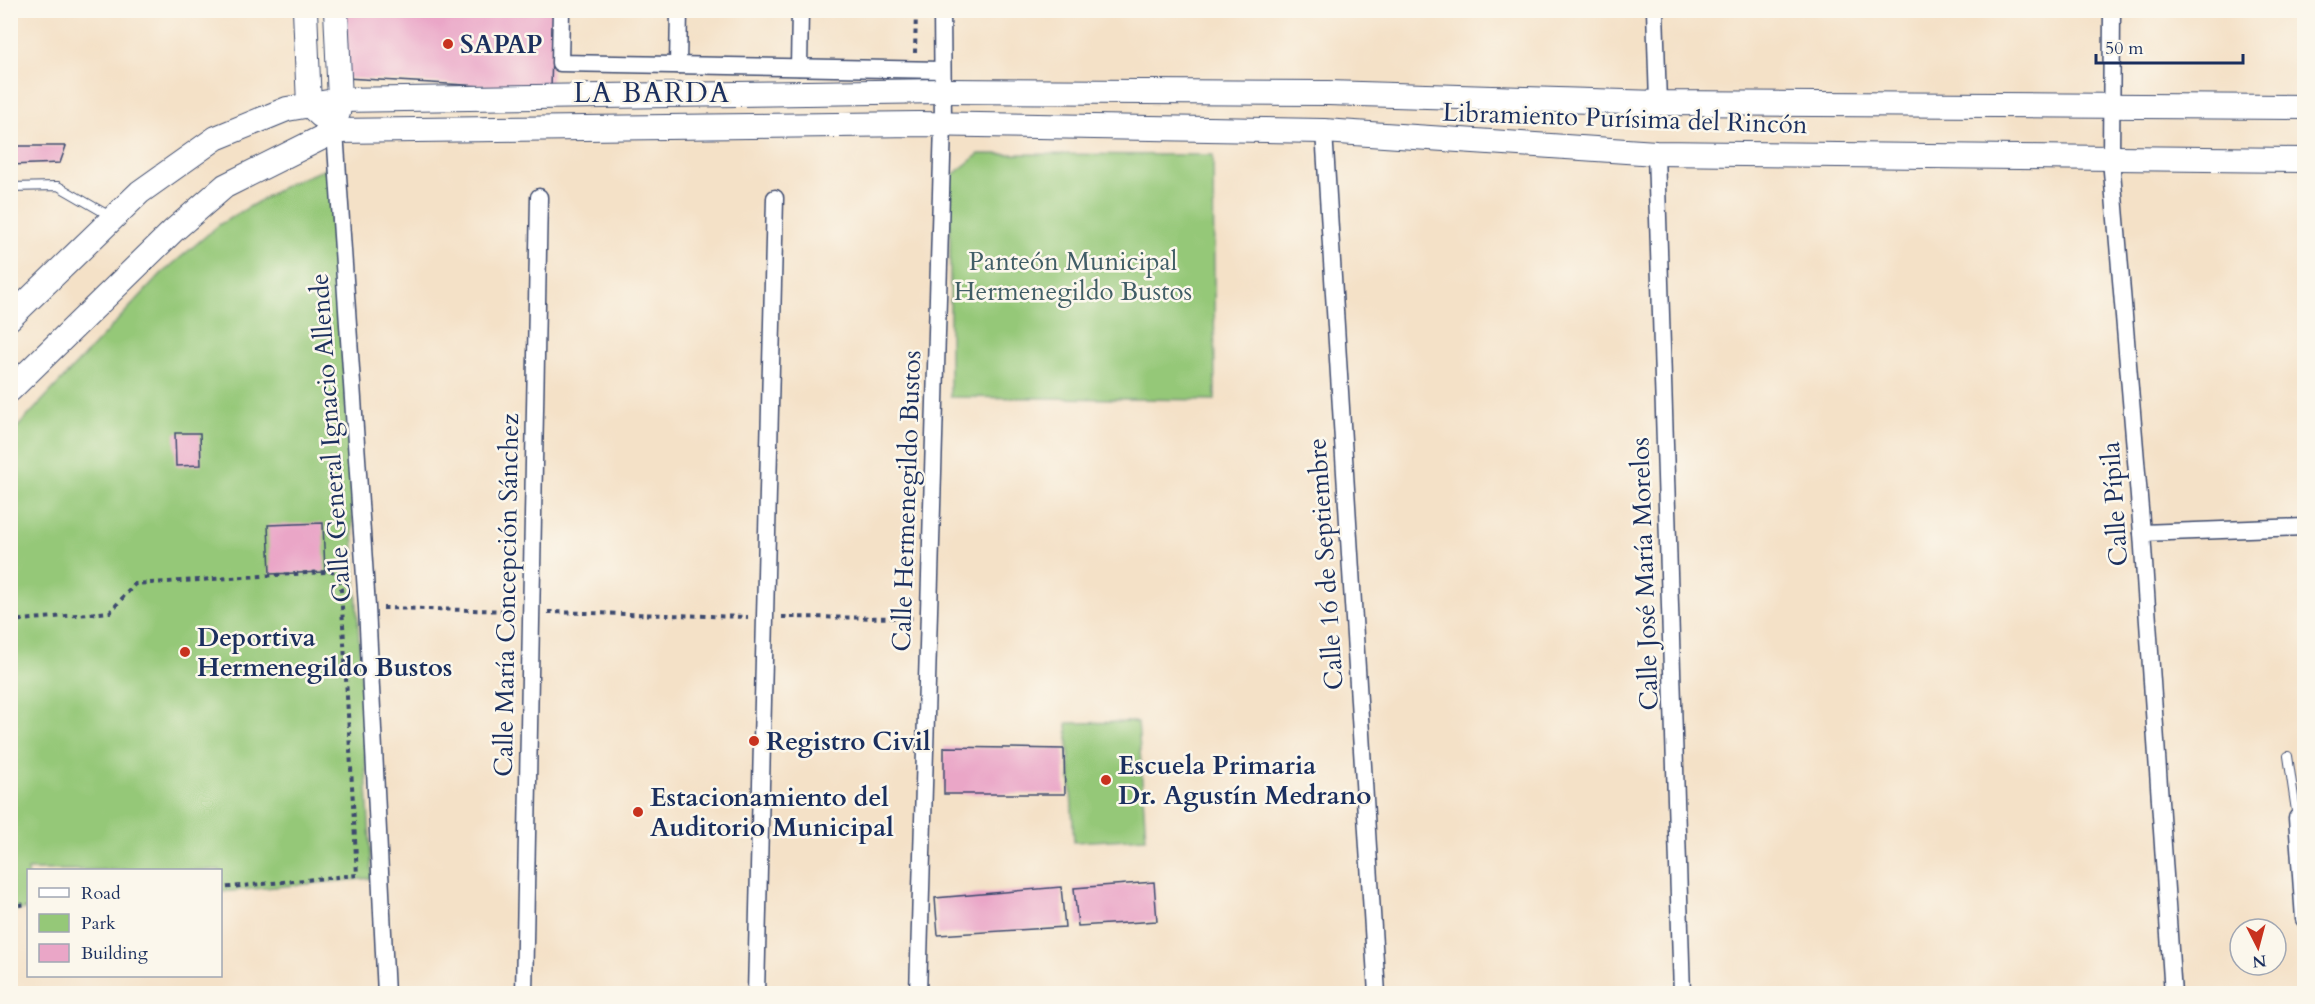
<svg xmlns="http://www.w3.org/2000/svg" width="2315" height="1004" font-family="Cardo,serif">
<rect width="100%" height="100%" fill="#fbf7ec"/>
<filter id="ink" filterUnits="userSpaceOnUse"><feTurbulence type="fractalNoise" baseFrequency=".0167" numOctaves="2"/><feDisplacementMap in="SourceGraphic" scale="12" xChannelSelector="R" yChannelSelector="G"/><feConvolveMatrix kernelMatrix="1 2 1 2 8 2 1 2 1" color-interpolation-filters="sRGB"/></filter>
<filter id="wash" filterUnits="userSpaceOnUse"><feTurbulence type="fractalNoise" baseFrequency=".008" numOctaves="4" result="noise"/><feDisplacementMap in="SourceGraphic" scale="24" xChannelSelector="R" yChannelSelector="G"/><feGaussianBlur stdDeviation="1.35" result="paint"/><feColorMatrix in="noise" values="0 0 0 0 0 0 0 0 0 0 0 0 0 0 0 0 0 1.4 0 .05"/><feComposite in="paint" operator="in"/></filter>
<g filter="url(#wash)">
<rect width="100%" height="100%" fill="#f4e1c7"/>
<g fill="#95c878" stroke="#587c6b" stroke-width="1.5">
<path d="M979 154 1213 155 1215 400 950 397V177Z"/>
<path d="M333 166 372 878 221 892 220 870H28V909L11 911V434L161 274 220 224 290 183Z"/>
<path d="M1138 722 1146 838 1074 842 1067 723Z"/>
</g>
<g id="blocks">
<g fill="#eaa6c7">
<path d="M343 10H553L551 90 346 78Z"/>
<path d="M10 146H66L60 163 10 165Z"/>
<path d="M175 433H200L201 465 176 466Z"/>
<path d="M323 523 325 572 270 574 268 525Z"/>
<path d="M944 747 1064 749 1065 794H944Z"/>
<path d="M1154 882 1157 921 1078 926 1074 888Z"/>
<path d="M1061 887 1065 927 938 935 935 898Z"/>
</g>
</g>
</g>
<g filter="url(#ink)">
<use href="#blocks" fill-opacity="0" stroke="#3c4a6e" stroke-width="1.5"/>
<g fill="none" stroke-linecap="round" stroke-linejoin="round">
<defs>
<g id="lane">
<path d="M10 187 58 186 110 216"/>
<path d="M2288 756 2297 818"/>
</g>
<g id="street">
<path d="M561 10 560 63 942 70"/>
<path d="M1655 10 1658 103"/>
<path d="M2112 10 2111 159 2142 533 2173 994"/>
<path d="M678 65 679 10"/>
<path d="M799 67 800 10"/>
<path d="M335 131 367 607 386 994"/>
<path d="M1324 131 1377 994"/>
<path d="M1656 153 1682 994"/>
<path d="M2142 533 2304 527"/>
<path d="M2304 818H2297L2304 919"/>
<path d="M524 994 539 197"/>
<path d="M756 994 775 198"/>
<path d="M918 994 943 124 942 10"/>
</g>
<g id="secondary">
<path d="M305 10 309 105 321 116"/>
<path d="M336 10 340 100 338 113"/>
<path d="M10 318 140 192 216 138 287 109 340 100 943 91 1328 93 1658 103 2304 107"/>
<path d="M10 390 173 231 225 186 335 131 918 124 1324 131 1656 153 2304 160"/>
</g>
</defs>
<use href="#lane" stroke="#3c4a6e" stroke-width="10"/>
<use href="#street" stroke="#3c4a6e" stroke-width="19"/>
<use href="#secondary" stroke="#3c4a6e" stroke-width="26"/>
<g stroke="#3c4a6e" stroke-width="4" stroke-dasharray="4.5 4.5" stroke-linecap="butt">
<path d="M915 53 916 10"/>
<path d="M383 608 514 611"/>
<path d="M548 612 748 617"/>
<path d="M782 617 913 618"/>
<path d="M10 621 110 612 135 584 340 571 357 875 220 888"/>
<path d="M10 906 28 904"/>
</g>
<use href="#lane" stroke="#fff" stroke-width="8"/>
<use href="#street" stroke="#fff" stroke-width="16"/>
<use href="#secondary" stroke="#fff" stroke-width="24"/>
</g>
</g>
<g fill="#c8321e" stroke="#fbf7ec" stroke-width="2">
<circle cx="448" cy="44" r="6"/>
<circle cx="185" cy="652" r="6"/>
<circle cx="754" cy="741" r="6"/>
<circle cx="1106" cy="780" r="6"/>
<circle cx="638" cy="812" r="6"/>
</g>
<g text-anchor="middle" stroke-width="5" stroke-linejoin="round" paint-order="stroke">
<g font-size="26" font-weight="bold" fill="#1b2f5e" stroke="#fbf7ec" text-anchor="start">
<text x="460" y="53">SAPAP</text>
<text x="197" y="646">Deportiva<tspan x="197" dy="30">Hermenegildo Bustos</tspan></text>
<text x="766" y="750">Registro Civil</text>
<text x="1118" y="774">Escuela Primaria<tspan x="1118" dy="30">Dr. Agustín Medrano</tspan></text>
<text x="650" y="806">Estacionamiento del<tspan x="650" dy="30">Auditorio Municipal</tspan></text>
</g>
<g font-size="26" fill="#1b2f5e" stroke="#fbf7ec">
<text transform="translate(1625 118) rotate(2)" y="9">Libramiento Purísima del Rincón</text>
<text transform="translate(330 438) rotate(-94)" y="9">Calle General Ignacio Allende</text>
<text transform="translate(906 501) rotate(-88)" y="9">Calle Hermenegildo Bustos</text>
<text transform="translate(2114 504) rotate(-94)" y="9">Calle Pípila</text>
<text transform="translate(1325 564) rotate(-94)" y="9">Calle 16 de Septiembre</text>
<text transform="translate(1644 574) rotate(-92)" y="9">Calle José María Morelos</text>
<text transform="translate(506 595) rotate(-89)" y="9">Calle María Concepción Sánchez</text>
</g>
<g font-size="26" fill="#405d66" stroke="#fbf7ec">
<text x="1073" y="270">Panteón Municipal<tspan x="1073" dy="30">Hermenegildo Bustos</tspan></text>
</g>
<g font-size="28" letter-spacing="1.5" fill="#1b2f5e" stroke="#fbf7ec">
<text x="652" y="102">LA BARDA</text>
</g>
</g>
<rect width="2315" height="1004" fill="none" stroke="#fbf7ec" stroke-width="36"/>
<rect x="27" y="869" width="195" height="108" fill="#fbf7ec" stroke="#a1a7b3" stroke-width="1.5"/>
<rect x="39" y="888" width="30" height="9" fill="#ffffff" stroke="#a1a7b3" stroke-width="1.5"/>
<text x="81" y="899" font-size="18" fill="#1b2f5e">Road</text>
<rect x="39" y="914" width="30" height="18" fill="#95c878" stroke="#a1a7b3" stroke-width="1.5"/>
<text x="81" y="929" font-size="18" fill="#1b2f5e">Park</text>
<rect x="39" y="944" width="30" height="18" fill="#eaa6c7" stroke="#a1a7b3" stroke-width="1.5"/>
<text x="81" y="959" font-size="18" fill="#1b2f5e">Building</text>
<g transform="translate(2258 947) rotate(174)"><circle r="28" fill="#fbf7ec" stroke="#a1a7b3" stroke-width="1.5"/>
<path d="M0-4.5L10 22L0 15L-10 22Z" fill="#c8321e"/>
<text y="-9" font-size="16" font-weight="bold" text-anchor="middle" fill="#1b2f5e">N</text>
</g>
<path d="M2096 54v9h147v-9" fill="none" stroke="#1b2f5e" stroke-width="3"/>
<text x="2105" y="54" font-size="18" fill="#1b2f5e" stroke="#fbf7ec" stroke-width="4.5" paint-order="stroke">50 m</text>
</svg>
